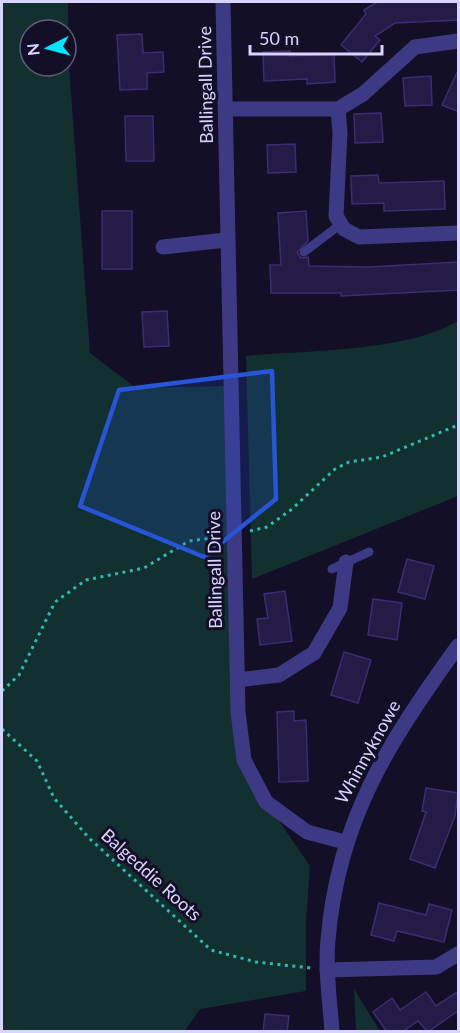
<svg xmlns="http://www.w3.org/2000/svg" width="460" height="1033" font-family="Lato,sans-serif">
<rect width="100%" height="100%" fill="#130f26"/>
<g fill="#12302f" fill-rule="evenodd">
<path d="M2 2H68L69 66 90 353 136 388 231 386 244 760 266 802 310 866 306 921V991L200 1009 185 1031 2 1032ZM30 30H66V66H30Z"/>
<path d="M458 321V496L252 579 246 356C308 350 406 352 458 321Z"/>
<path d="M354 989 380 1031H356Z"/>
</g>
<g fill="#241b47" stroke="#3b2d73" stroke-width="1.5">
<path d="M377 2H459V20L395 23 375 36 380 40 362 62 341 45 366 14 364 10Z"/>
<path d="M142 34 143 53 163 52 164 72 147 73V89L120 90 117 35Z"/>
<path d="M290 51V56L334 54 335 82 307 84V79L264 81 263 52Z"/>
<path d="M459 68V112L442 105Z"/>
<path d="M431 76 432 105 405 106 403 78Z"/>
<path d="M381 113 383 142 355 143 354 114Z"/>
<path d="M125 116H153L154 161H126Z"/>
<path d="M295 144 296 172 268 173 267 145Z"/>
<path d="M378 175 379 183 444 181 445 209 384 211V203L352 204 351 176Z"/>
<rect x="102" y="211" width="30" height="58"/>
<path d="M306 211 308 241 297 252 301 258 308 257 309 266 367 267 459 262V290L341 296V293H271L270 265H281L278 213Z"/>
<path d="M167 311 169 346 144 347 142 312Z"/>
<path d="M407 559 434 566 425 599 398 592Z"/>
<path d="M285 591 292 641 260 645 257 619 268 618 264 594Z"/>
<path d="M373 599 402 603 397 640 368 635Z"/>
<path d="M344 652 371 660 358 703 331 695Z"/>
<path d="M294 711V721L306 720 308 781 279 782 277 712Z"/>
<path d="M426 788 458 793 455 816 435 868 410 859 426 812 422 811Z"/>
<path d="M379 903 426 915 429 904 452 910 444 942 397 931 394 941 371 935Z"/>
<path d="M459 991V1010L428 1032 418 1021 402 1032H387L373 1012 392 998 400 1010 426 992 436 1006Z"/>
<path d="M265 1014 289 1016 287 1032H263Z"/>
</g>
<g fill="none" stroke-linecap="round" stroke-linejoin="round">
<g stroke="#2fb8b0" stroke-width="3" stroke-dasharray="3 4.5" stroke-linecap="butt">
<path d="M250 531 267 527 292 509 335 469 349 462 382 457 458 425"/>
<path d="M2 691 19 675 55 602 86 580 144 568 189 541 220 537"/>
<path d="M2 729 37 761 54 798 89 838 211 950 256 962 311 968"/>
</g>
<g stroke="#3d3a85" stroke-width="9">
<path d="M304 252 341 224"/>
<path d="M332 569 369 552"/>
</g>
<g stroke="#3d3a85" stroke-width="15">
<path d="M223 2 238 712 244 760 266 802 307 832 345 842"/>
<path d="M458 41 415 47 363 94 338 109 340 133 336 216 344 229 359 237 458 233"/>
<path d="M227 109H338"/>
<path d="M163 247 226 240"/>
<path d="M238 680 279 675 314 653 340 608 346 562"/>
<path d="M327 970 436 967 458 954"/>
<path d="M332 1032C330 1001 325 970 328 940 338 819 389 742 458 646"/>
</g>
</g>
<path fill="#2655da" fill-opacity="0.2" stroke="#2655da" stroke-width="4.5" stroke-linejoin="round" d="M272 371 276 499 204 557 80 506 119 390Z"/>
<g text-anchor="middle" stroke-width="6" stroke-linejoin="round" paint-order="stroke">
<g font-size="18" fill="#d9d4ff" stroke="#130f26">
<text transform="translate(206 85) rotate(-91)" y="6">Ballingall Drive</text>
<text transform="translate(215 570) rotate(-91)" y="6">Ballingall Drive</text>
<text transform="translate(368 752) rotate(-61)" y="6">Whinnyknowe</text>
<text transform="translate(151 875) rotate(42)" y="6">Balgeddie Roots</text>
</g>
</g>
<rect width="460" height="1033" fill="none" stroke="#d9d4ff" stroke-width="6"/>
<g transform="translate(48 48) rotate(264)"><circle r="28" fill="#130f26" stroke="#625e7d" stroke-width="1.5"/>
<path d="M0-4.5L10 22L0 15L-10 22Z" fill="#00e5ff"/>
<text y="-9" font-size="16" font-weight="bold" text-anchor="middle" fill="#d9d4ff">N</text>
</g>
<path d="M250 45v9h132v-9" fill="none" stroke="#d9d4ff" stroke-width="3"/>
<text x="259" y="45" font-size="18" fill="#d9d4ff" stroke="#130f26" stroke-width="4.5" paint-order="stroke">50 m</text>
</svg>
